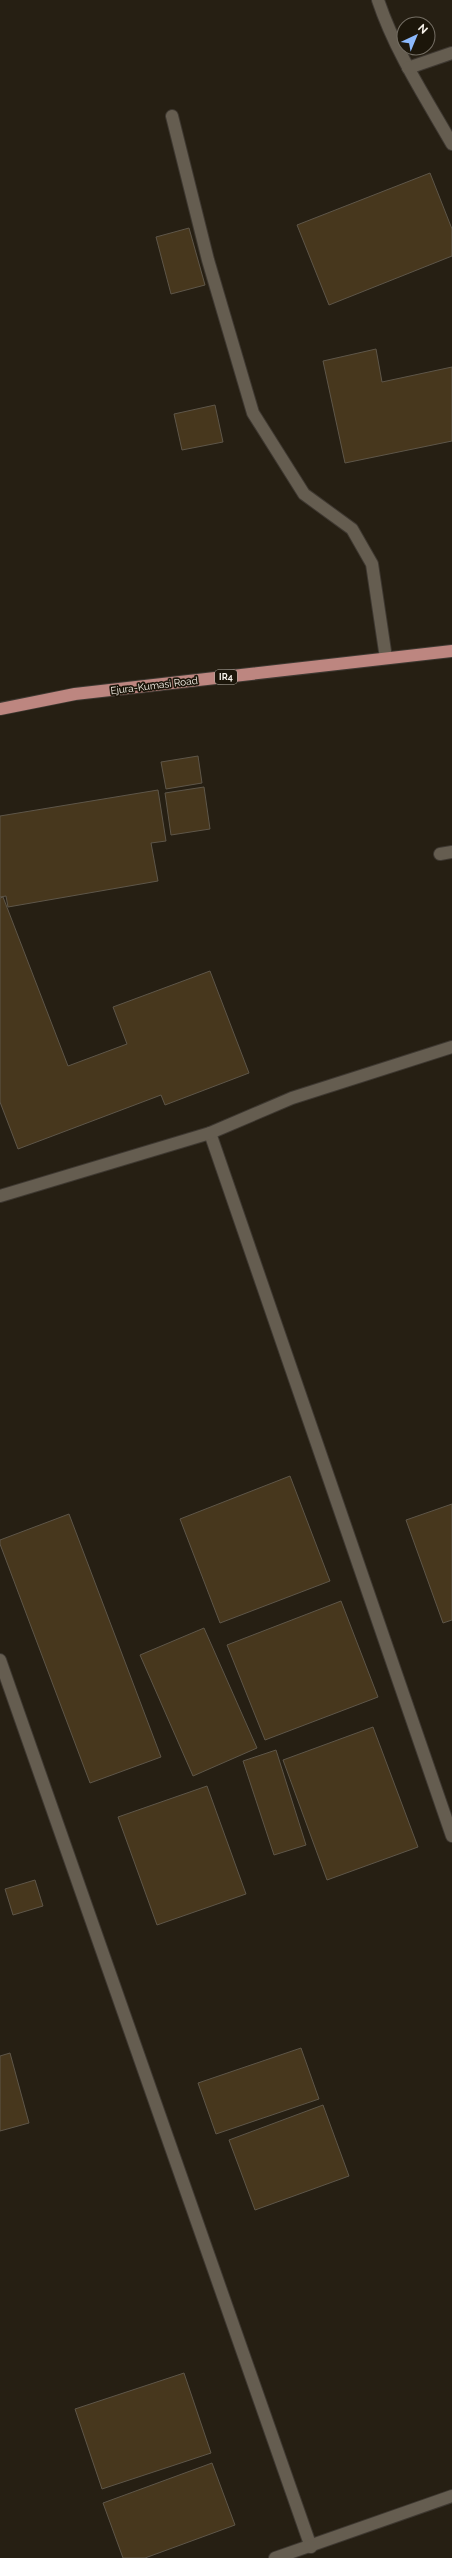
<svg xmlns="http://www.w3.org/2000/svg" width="452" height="2558" font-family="Raleway,sans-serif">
<rect width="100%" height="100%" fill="#261f13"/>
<g fill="#47371d" stroke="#5e5649">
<path d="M430 173 452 229V256L329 305 297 225Z"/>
<path d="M189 228 205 285 171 294 156 237Z"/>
<path d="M376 349 382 382 452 367V441L345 463 323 361Z"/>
<path d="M215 405 223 442 182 450 174 414Z"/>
<path d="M198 756 202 783 166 789 161 762Z"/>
<path d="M204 787 210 829 171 835 165 793Z"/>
<path d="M158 790 166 841 151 843 158 881 8 907 6 896 0 897V816Z"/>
<path d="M3 897 68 1066 127 1044 113 1007 210 971 249 1073 165 1105 161 1095 18 1149 0 1102V898Z"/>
<path d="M290 1476 330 1581 220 1623 180 1519Z"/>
<path d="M452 1504V1620L443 1623 406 1520Z"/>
<path d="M69 1514 161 1757 90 1783 0 1544V1540Z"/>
<path d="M341 1601 378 1697 265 1740 227 1645Z"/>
<path d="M204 1628 257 1748 193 1776 140 1655Z"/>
<path d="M373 1727 418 1847 327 1880 283 1760Z"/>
<path d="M276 1750 306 1845 274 1855 243 1761Z"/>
<path d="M207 1786 246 1894 157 1925 118 1817Z"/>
<path d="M35 1880 43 1906 13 1915 5 1889Z"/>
<path d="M301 2048 319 2099 216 2134 198 2083Z"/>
<path d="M10 2053 29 2123 0 2131V2056Z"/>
<path d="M323 2105 349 2176 255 2210 229 2140Z"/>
<path d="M184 2373 211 2453 102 2489 75 2409Z"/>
<path d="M212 2463 235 2525 145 2558H123L103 2503Z"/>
</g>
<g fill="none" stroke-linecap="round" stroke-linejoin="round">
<defs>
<g id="minor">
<path d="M378 0C395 51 425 97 452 144"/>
<path d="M408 68 452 53"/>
<path d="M172 116 208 260 253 413 304 494 352 529 372 564 386 658"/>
<path d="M440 854 452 852"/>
<path d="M210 1133 452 1836"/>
<path d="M0 1196 210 1133 292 1098 452 1047"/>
<path d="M0 1660 311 2547"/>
<path d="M275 2558 452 2496"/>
</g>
<path id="major" d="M0 709 75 694 452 651"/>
</defs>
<use href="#minor" stroke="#3e3831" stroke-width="14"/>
<use href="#major" stroke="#3e3831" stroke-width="14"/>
<use href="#minor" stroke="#655d50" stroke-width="12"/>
<use href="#major" stroke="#bd8680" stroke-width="12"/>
</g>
<g text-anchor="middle" stroke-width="3.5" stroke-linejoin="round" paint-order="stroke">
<rect fill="#1c160a" stroke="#b6b1a8" stroke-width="1" x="215" y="670" width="22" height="14" rx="3"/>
<g font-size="9" font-weight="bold" fill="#f8f3eb">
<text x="226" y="680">IR4</text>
</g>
<g font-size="10" fill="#f8f3eb" stroke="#1c160a">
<text transform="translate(154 685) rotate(-7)" y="4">Ejura-Kumasi Road</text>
</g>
</g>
<g transform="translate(416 36) rotate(44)"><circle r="19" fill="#1c160a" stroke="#746e64"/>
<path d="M0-3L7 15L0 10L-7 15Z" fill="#8cb9fc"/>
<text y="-6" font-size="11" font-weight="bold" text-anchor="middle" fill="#f8f3eb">N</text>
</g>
</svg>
